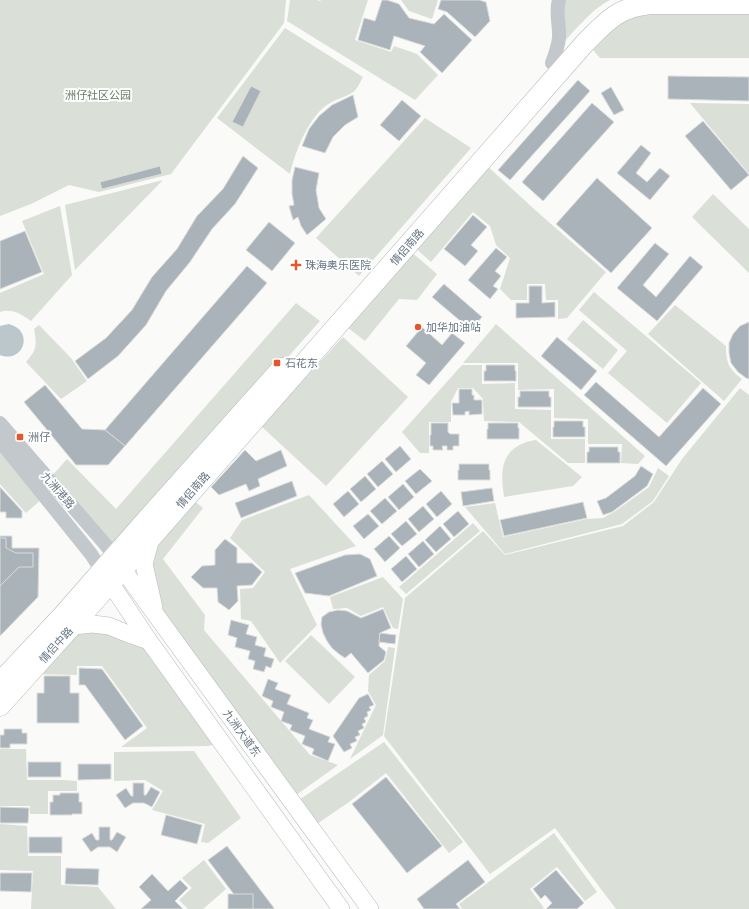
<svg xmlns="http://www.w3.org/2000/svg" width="749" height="909" font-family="'DejaVu Sans','Noto Sans SC',sans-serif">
<rect width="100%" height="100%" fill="#fafaf8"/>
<g fill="#dadfd7">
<path d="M0 0H286L284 23 171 174 99 192 69 185 31 204 0 216Z"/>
<path d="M290 0H317L320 1 321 0H368L355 40 391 52 394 46 417 54 438 75 415 100 287 21Z"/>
<path d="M401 0H438L432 19 409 11Z"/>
<path d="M566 0H610C591 10 577 28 563 43L561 10Z"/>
<path d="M749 7V58H600L588 44 624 13Z"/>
<path d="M285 28 363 77C360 82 357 90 353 92 346 97 337 99 330 103 309 115 295 152 290 174L217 118Z"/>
<path d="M690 103 749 104V174Z"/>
<path d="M425 118 471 148 359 276 316 238Z"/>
<path d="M484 163 534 209 606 272 567 318 558 319V300H546L545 284H527V300H511L500 289 510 258 496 245 490 226 473 212 431 262 413 246Z"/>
<path d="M163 180 75 270 65 205Z"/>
<path d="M713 194 749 229V273L692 217Z"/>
<path d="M60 206 72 275 31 321C22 314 11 308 0 312V293L44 274 22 221Z"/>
<path d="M409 250 437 274 417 300 399 299 365 341 343 324Z"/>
<path d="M594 292 701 383 667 423 608 373 627 351 579 310Z"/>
<path d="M296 303 320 321 114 553 50 478 67 459 116 509Z"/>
<path d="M675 305 726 346C726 363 729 369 742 379L724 401 648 334Z"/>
<path d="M583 320 618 350 603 369 567 339Z"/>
<path d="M496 324 645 456 638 464 621 463 622 444H588V419L554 418V389L518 390V363H463Z"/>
<path d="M39 325 71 358 87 381 61 399 26 362C37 350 37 345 34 329Z"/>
<path d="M343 337 408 397 326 486 261 426Z"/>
<path d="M462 365H482V384L515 383V409L551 410V439H585V463H568L519 422 484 421 483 399 473 388H458L451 402V422H429V453H420L402 432Z"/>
<path d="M740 388 749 395V909H616L555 828 490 874 384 736 405 598 483 531 505 555 623 526 654 502 682 459Z"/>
<path d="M536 440 582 477 573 486 504 497C501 475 499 453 524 443 528 441 532 441 536 440Z"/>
<path d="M0 445 43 498 26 513 0 484Z"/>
<path d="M658 468 669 476 653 501 622 524 505 554 465 507 495 503 503 537 587 519 603 518 614 512 649 487Z"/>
<path d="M309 495 356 546 290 569 317 625 280 663 251 621 241 619 240 589 253 588 265 572 230 538 242 520Z"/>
<path d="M191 498 203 508 163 559 205 615 204 630 310 755 338 765 292 798 158 613 147 564 154 539Z"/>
<path d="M473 523 480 531 406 594 399 587Z"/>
<path d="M383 577 403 599 398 629 393 628 383 607 361 616 347 608 333 609 330 597Z"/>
<path d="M90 627 147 645 217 741 210 746 121 747 147 728 102 666H77V675L33 674 74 629Z"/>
<path d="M311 635 355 677 329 704 285 661Z"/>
<path d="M388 647 395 648 383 735 350 759 376 705 368 691 369 675 385 661Z"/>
<path d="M384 742 463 842 449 853 386 773 349 802 314 826 296 802Z"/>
<path d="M0 749H26L27 780H63L77 781V791H48V814H30V806H0Z"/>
<path d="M194 751 241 818 208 843 201 842 205 824 152 810 163 791 145 780 114 781V752Z"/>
<path d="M0 824 27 826 28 856H61V885L98 887 116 909H31L33 871 0 870Z"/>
<path d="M554 833 597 892 585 901 557 867 530 889 544 908 542 909H462L459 904Z"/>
<path d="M204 860 226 889 203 909H188L179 900 192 888 182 878Z"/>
</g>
<path fill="#bbc7cb" d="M9 324C35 331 23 364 0 355V326L4 325Z"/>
<g fill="#aab3b9" stroke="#dcdcda">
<path d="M382 0H387L399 4 409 18 434 24 444 14 472 40 442 73 420 52 425 46 394 36 390 50 358 40 364 18 375 21Z"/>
<path d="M441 0H479L486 2 490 21 475 37 447 12 438 9Z"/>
<path d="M668 76 749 77V101L668 99Z"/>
<path d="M578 80 590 91 510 180 498 170Z"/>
<path d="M251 86 261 91 243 127 232 122Z"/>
<path d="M611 87 624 110 614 115 601 93Z"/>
<path d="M353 95 358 117 345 125 333 137 325 153 302 146 309 129 319 116 332 105Z"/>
<path d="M402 100 421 116 399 141 380 125Z"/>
<path d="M592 103 614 122 543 201 522 182Z"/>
<path d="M703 121 749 175 731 190 685 136Z"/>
<path d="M641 145 651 153 636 173 647 182 660 168 670 176 650 200 617 173Z"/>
<path d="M243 156 258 168 235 204 212 229 190 262 166 291 146 325 118 356 88 379 75 361 106 338 132 310 152 277 177 249 197 216 223 189Z"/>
<path d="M160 166 162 174 102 189 100 182Z"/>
<path d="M295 167 319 173 316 190 319 208 326 219 307 235 301 226 298 217 293 220 289 206 294 205 292 194V180Z"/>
<path d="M597 178 652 228 611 273 556 224Z"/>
<path d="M473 215 487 227 471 245 478 251 465 266 444 249Z"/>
<path d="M269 222 295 243 272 271 246 250Z"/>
<path d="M25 231 42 272 0 289V241Z"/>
<path d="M655 243 669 254 643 285 656 297 690 256 703 267 657 321 617 288Z"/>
<path d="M496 248 507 257 495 271 501 276 493 286 498 289 490 299 468 280Z"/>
<path d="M247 266 267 283 125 446 105 430Z"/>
<path d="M444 284 482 317 471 330 432 297Z"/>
<path d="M529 286H542V303L555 302V317L516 318V303H529Z"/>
<path d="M749 322V379L746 378 738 372 731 363 729 353V343L733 334 740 326Z"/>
<path d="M422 327 442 345 452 333 465 343 429 385 416 375 426 363 406 346Z"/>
<path d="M557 337 597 371 581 390 541 356Z"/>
<path d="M486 365H515V371H516V381H484V371H486Z"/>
<path d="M596 382 659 437 703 388 721 404 666 466 584 395Z"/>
<path d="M45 385 82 429 105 430 125 446 108 465H76L24 402Z"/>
<path d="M459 389H472V395H474V400H482V414L469 415V411L465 412V415H453L452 403H459Z"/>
<path d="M520 391H549V397H551V407H518V397H520Z"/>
<path d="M554 421H583V427H585V437H553V427H554Z"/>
<path d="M431 423H448V432L450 434H459V446H453V450H447V446H442L443 450H433V446H430V435H431Z"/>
<path d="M488 423H518V428H519V439H487V429H488Z"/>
<path d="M400 446 411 459 396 472 385 459Z"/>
<path d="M589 447H618V452H620V463H587V452H589Z"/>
<path d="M245 450 256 461 281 450 287 466 258 479 260 486 249 491 246 484 219 495 211 487Z"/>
<path d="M382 461 393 474 378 487 367 474Z"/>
<path d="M459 464H489V470H490V480H458V470H459Z"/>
<path d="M641 466 653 474 647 486 612 512 603 515 597 501 606 498 635 476Z"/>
<path d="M420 469 432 481 416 494 405 481Z"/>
<path d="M365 476 376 489 361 502 350 489Z"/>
<path d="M292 481 297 496 241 518 235 503Z"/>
<path d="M403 484 414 497 399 510 388 497Z"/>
<path d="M0 487 22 511V518H6V512H0Z"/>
<path d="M492 488 494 501 463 506 461 492Z"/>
<path d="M348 491 359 504 344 517 333 504Z"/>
<path d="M441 491 452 504 437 517 426 504Z"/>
<path d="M385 498 397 511 382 524 370 511Z"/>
<path d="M583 502 587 518 504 536 500 520Z"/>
<path d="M423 506 434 519 419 532 408 519Z"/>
<path d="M458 511 469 524 454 537 443 524Z"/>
<path d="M368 514 379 526 364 539 353 526Z"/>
<path d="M406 521 417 534 402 546 391 534Z"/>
<path d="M440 526 451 539 436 552 425 540Z"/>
<path d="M0 536H12V548H39L38 597 0 636Z"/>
<path d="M389 536 400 548 385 562 374 549Z"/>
<path d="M0 538H6V548L16 553H33V567H19L0 586Z"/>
<path d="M225 539 237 548V563H252L262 572 252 585 237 586 238 601 229 610 218 602 217 588H203L191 577 202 566 215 565V550Z"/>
<path d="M423 541 434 554 419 567 408 554Z"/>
<path d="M360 554 370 559 377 576 329 596 305 593 295 573 345 555Z"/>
<path d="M406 556 417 569 402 582 391 569Z"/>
<path d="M383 609 391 628 380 633 379 646 386 652 384 660 368 673 351 653 345 658 339 654 332 648 327 641 323 633 321 624 322 617 329 612 338 610 347 611 361 618Z"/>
<path d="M231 620 249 625 246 634 257 637 255 645 266 648 264 656 274 659 271 668 266 666 264 672 253 669 255 661 248 659 250 651 235 647 237 638 228 635Z"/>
<path d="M380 633 396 635 395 644 379 642Z"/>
<path d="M79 668 102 669 143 726 125 740 85 685H79Z"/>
<path d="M44 676H70V693H79V723H37V693H44Z"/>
<path d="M268 679 278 683 275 689 291 695 287 704 309 713 307 718 313 720 309 729 330 737 328 742 335 744 328 761 312 754 314 749 302 744 305 736 290 730 292 725 281 721 284 712 271 707 273 701 262 696Z"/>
<path d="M368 694 374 705 369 707 371 710 367 712 368 716 364 718 366 722 362 724 364 728 358 731 360 735 355 737 357 741 350 744 352 748 344 752 333 736 359 698Z"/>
<path d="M4 729H22V733H27V744H10V748H0V735H4Z"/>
<rect x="28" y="762" width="33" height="15"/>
<path d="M78 764H111V779L78 780Z"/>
<path d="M386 777 442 846 407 873 352 804Z"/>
<path d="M133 783H144V795H146L151 787 160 792 152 807 144 803H133L125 808 116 795 126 788 131 796H133Z"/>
<path d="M60 793H79V802H82V814H72V815H50V802H53V795H60Z"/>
<path d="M0 807 29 808 28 823H0Z"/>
<path d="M166 815 202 825 197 844 161 835Z"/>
<path d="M99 827H110V840H112L117 832 126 837 117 852 110 847H98L91 852 82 839 92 833 96 840H99Z"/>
<rect x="29" y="837" width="33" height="16"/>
<path d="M227 846 274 908V909H245L208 860Z"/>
<path d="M468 860 485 882 456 904 460 909H424L417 899Z"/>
<path d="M66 868 99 869 98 885 65 884Z"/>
<path d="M556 870 584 903 577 909H546L552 903 545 895 541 899 533 889Z"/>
<path d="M0 873H32L31 892 0 891Z"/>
<path d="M152 874 168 891 180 880 188 888 175 901 183 909H141L151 900 139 887Z"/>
<rect x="228" y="894" width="25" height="15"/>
</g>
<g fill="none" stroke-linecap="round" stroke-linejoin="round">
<defs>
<g id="major">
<path d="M151 538 144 564 154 608"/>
<path d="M116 560 370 909"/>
<path d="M103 572 149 641 341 909"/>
<path d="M73 626 93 624 109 626 126 633 149 641"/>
</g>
<g id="highway">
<path d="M0 682 63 615 140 527 282 368"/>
<path d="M0 706 151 538 584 44C606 22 617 7 651 4H749"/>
</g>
</defs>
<use href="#major" stroke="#b5babe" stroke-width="18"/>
<use href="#highway" stroke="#b4b9bd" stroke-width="21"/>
<g stroke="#c3c8cc" stroke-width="14">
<path d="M552 63C555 55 558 47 559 38 560 25 555 13 559 0"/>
<path d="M0 423 105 544 115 557"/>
<path d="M0 441 91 554 102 571"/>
</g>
<use href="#major" stroke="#fff" stroke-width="17"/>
<use href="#highway" stroke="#fff" stroke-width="20"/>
</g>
<g fill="#e4572e" stroke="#fff" stroke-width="1.5">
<path d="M294 259h4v4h4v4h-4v4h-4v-4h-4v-4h4z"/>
<circle cx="418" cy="327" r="4"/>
<rect x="273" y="359" width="8" height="8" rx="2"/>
<rect x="16" y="433" width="8" height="8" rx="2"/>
</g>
<g text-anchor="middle" stroke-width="4" stroke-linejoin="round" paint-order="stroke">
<g font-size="11" fill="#687a64" stroke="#fff">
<text x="98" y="99">洲仔社区公园</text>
</g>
<g font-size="11" fill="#657683" stroke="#fff">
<text transform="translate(407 247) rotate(-49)" y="4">情侣南路</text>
<text transform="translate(58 490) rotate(49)" y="4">九洲港路</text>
<text transform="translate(193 490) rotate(-49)" y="4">情侣南路</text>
<text transform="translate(56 645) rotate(-48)" y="4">情侣中路</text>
<text transform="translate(242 733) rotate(54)" y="4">九洲大道东</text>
</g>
<g font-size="11" fill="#657683" stroke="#fff" text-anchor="start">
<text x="305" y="269">珠海奥乐医院</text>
<text x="426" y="331">加华加油站</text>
<text x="285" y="367">石花东</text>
<text x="28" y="441">洲仔</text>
</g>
</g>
</svg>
